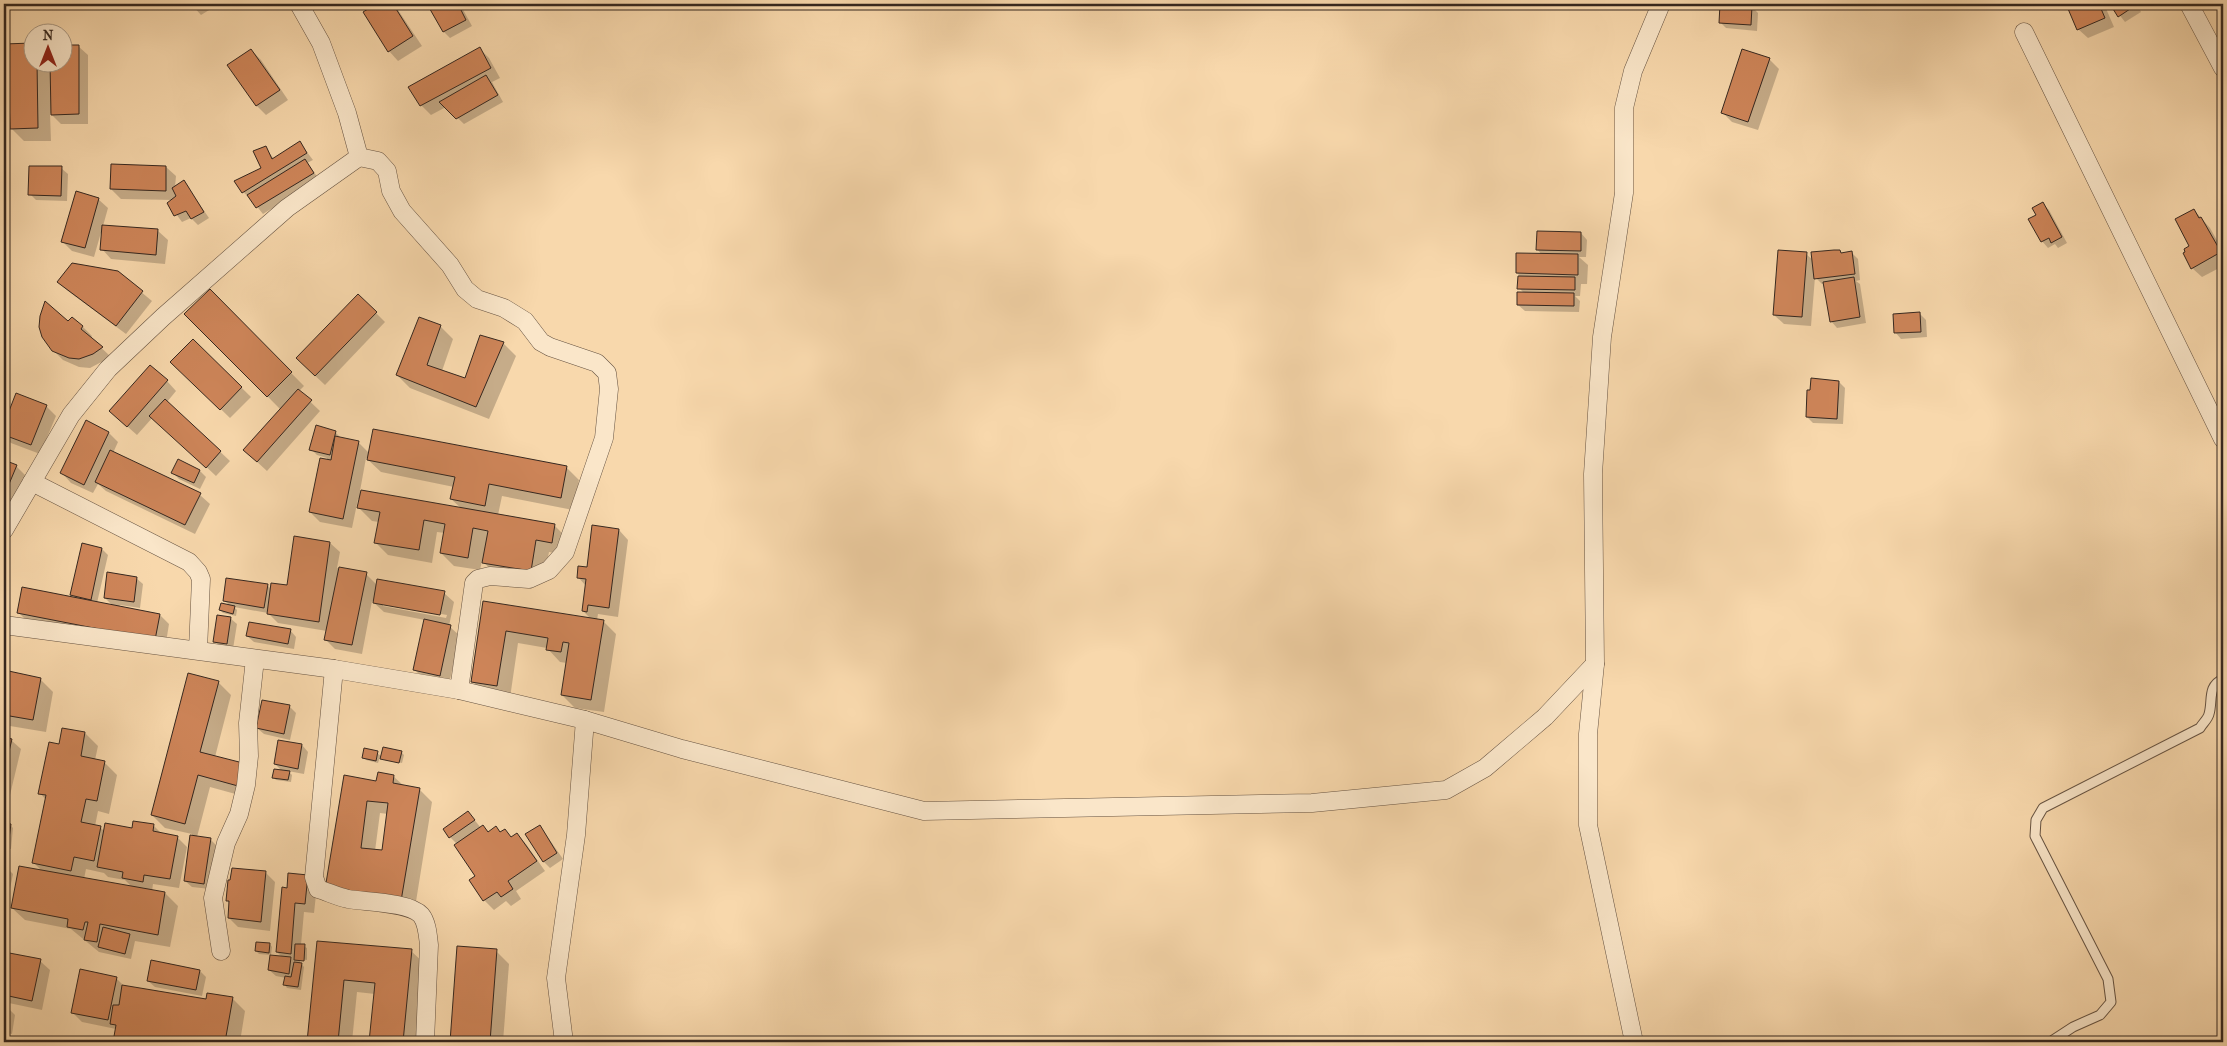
<svg xmlns="http://www.w3.org/2000/svg" width="2227" height="1046" font-family="'IM FELL French Canon',serif">
<rect width="100%" height="100%" fill="#f8d8ac"/>
<filter id="stains"><feTurbulence type="fractalNoise" baseFrequency=".004" numOctaves="4"/><feColorMatrix values="0 0 0 0 .2 0 0 0 0 .09 0 0 0 0 .02 0 0 0 .5 -.17"/></filter>
<radialGradient id="worn" r=".72"><stop offset=".6" stop-color="#630" stop-opacity="0"/><stop offset="1" stop-color="#630" stop-opacity=".3"/></radialGradient>
<g fill="#0003" fill-rule="evenodd">
<path d="M191 4H219L201 15Z"/>
<path d="M379 4H394L422 46 398 61 389 51 365 12Z"/>
<path d="M429 4H460L472 26 450 38 444 32Z"/>
<path d="M2067 4H2104L2114 27 2088 38 2078 29Z"/>
<path d="M2111 4H2137L2141 12 2125 22Z"/>
<path d="M1752 7 1758 13 1757 31 1726 28 1720 22Z"/>
<path d="M32 44V62H62L78 46 88 55V124H61L50 113 51 141H24L11 128 10 75 4 76V45Z"/>
<path d="M479 48 489 58 500 78 492 82 503 102 464 124 446 107 431 115 421 105Z"/>
<path d="M251 50 261 60 288 100 266 115 257 106 229 65Z"/>
<path d="M1769 59 1779 69 1758 130 1732 122 1722 112Z"/>
<path d="M300 143 313 160 307 163 319 179 263 214 250 198 243 192 263 168 265 147 274 159Z"/>
<path d="M166 167 176 176 175 187 184 182 209 218 198 225 191 218 182 222 168 203 173 200 121 199 111 189Z"/>
<path d="M61 168 68 174 67 201 36 200 30 194Z"/>
<path d="M98 199 108 208 103 226 158 231 168 240 165 264 111 259 102 249V229L94 257 72 251 63 242Z"/>
<path d="M2043 204 2049 210 2067 243 2058 248 2055 244 2048 248 2042 241 2037 216Z"/>
<path d="M2194 210 2210 228 2223 251V266L2202 277 2192 268Z"/>
<path d="M1581 233 1587 240 1586 257H1579L1588 265 1587 284H1581L1580 296H1575L1580 301 1579 312 1525 311 1518 305 1524 293 1519 288V275L1517 273 1542 255 1537 249Z"/>
<path d="M1840 251 1842 254 1852 253 1858 259 1860 280 1856 281 1860 284 1866 323 1837 328 1831 321 1824 284H1822L1815 277 1811 326 1784 324 1774 315 1806 254 1814 261Z"/>
<path d="M117 272 152 301 126 334 68 291 58 282Z"/>
<path d="M210 291 304 386 299 391 320 411 267 471 255 460 281 410 186 314Z"/>
<path d="M4 308 8 312 4 344Z"/>
<path d="M376 313 385 322 325 385 307 368Z"/>
<path d="M1920 314 1926 320 1927 337 1901 339 1895 332Z"/>
<path d="M68 322 82 326 92 336 91 338 111 357 90 368 79 367 63 360 53 350Z"/>
<path d="M440 326 453 339 442 371 466 380 503 343 516 356 489 419 410 388 397 375Z"/>
<path d="M193 340 251 397 230 418 172 362Z"/>
<path d="M167 381 176 391 167 402 230 461 216 476 153 417 137 435 120 420Z"/>
<path d="M1839 382 1845 388 1843 424 1813 423 1807 417Z"/>
<path d="M17 395 46 406 56 416 40 454 11 443 4 435V427Z"/>
<path d="M335 432 342 439 358 442 369 453 566 467 579 480 573 510 502 496 498 515 554 525 567 538 565 555 549 552 543 583 497 575 482 561 480 570 454 566 441 553 445 533 437 532 432 563 388 555 375 542 379 522 372 521 359 508 360 499H358L352 528 320 522 310 512 327 458 317 455 311 449ZM366 458 381 472 454 487 451 499 462 509 360 491Z"/>
<path d="M109 433 118 442 113 453 200 495 210 504 195 534 106 491 98 484 93 493 71 483 62 473Z"/>
<path d="M4 461 16 466 26 476 4 521Z"/>
<path d="M178 461 200 471 206 477 200 489 179 479 172 472Z"/>
<path d="M619 530 628 540 618 617 598 614 597 620 603 621 616 634 604 712 575 708 562 695 567 663 560 662 547 648 518 643 510 698 485 694 472 681 484 603 591 619 583 611 586 586 578 577 588 568Z"/>
<path d="M295 538 330 543 340 552 337 568 366 574 377 585 444 593 454 602 449 626 460 636 449 684 424 679 414 669 425 620 384 612 372 601 362 654 335 649 325 639 327 631 278 623 268 613 234 607 237 610 236 616 223 613 220 610 230 606 224 600 267 585 272 590 288 587ZM383 604 447 615 446 618 383 606Z"/>
<path d="M102 549 108 555 97 603 113 606 105 598 136 578 143 584 140 608 120 605 119 607 160 615 169 624 165 649 28 622 19 613 76 599 72 595Z"/>
<path d="M230 618 237 624 233 649 221 648 215 641Z"/>
<path d="M290 630 296 637 294 649 254 642 247 636Z"/>
<path d="M4 672 40 679 53 692 46 732 4 725Z"/>
<path d="M218 682 231 695 215 757 243 764 256 777 250 798 210 787 197 837 210 839 216 845 210 889 192 887 185 881 192 834 165 828 152 815Z"/>
<path d="M289 706 296 713 290 740 264 734 257 728Z"/>
<path d="M63 729 85 733 98 746 95 760 104 762 117 775 109 814 98 811 95 826 100 827 104 831 153 825 162 834 177 837 187 847 179 888 153 884 152 891 165 893 178 906 170 947 135 941 131 959 99 952 71 929 25 920 12 908 42 871 34 863 46 800 40 793 60 745ZM86 869 104 873 108 877 125 880 133 888 84 879Z"/>
<path d="M4 738 11 740 21 749 4 820Z"/>
<path d="M279 741 302 745 308 752 304 774 288 771 292 775 291 782 276 780 274 778 283 772 275 764Z"/>
<path d="M401 752 404 755 402 763 383 758V760L380 757 378 763 366 760 364 757 377 753 382 757Z"/>
<path d="M393 776 404 786 419 789 432 802 414 914 339 901 345 777 377 782ZM380 813 388 814 383 852 375 851Z"/>
<path d="M468 812 481 828 483 827 489 832 496 828 501 833 505 831 512 838 517 834 526 844 545 871 516 891 521 899 511 906 506 901 494 910 484 900 477 876 457 844 450 837Z"/>
<path d="M4 824 10 825 13 828 11 849 4 848Z"/>
<path d="M540 826 563 859 550 868 543 861Z"/>
<path d="M4 865 13 874 5 914H4Z"/>
<path d="M266 873 275 882 270 931 238 927 229 918 230 904 227 900 231 882Z"/>
<path d="M289 874 317 886 314 913 304 912 301 945 307 948V960L300 959V962H307H300L304 967 301 990 287 988 285 985 286 978 276 976 269 970 283 958 277 952Z"/>
<path d="M318 942 411 951 424 963 416 1042H370L375 994 357 992 352 1042H309Z"/>
<path d="M270 944 272 947 271 955 259 954 256 951Z"/>
<path d="M458 948 496 951 509 964 503 1042H451Z"/>
<path d="M4 953 40 961 50 970 42 1010 4 1002Z"/>
<path d="M200 971 206 977 202 996 155 987 148 981Z"/>
<path d="M116 978 125 987 207 1001 232 998 245 1011 240 1042H114L116 1029 82 1022 72 1012Z"/>
<path d="M4 1008 9 1009 15 1015 12 1034 4 1032Z"/>
</g>
<g fill="#ce8559" stroke="#35271f" fill-rule="evenodd">
<path d="M376 4H393L413 36 388 52 363 12Z"/>
<path d="M427 4H458L466 20 443 32Z"/>
<path d="M1720 4 1752 6 1751 25 1719 23Z"/>
<path d="M2066 4H2099L2105 18 2077 30Z"/>
<path d="M2110 4H2135L2136 5 2118 17Z"/>
<path d="M32 43V62H37L38 128 10 129 8 63H4V44Z"/>
<path d="M62 45H79V114L51 115 50 62H62Z"/>
<path d="M480 47 491 68 420 106 408 87Z"/>
<path d="M251 49 280 90 256 106 227 65Z"/>
<path d="M1742 49 1770 58 1748 122 1721 113Z"/>
<path d="M486 75 498 95 456 119 439 102Z"/>
<path d="M300 141 307 153 242 193 234 181 261 168 253 151 266 146 272 159Z"/>
<path d="M305 159 314 173 256 208 247 195Z"/>
<path d="M111 164 166 166V191L110 189Z"/>
<path d="M29 166H62L61 196 28 195Z"/>
<path d="M184 180 204 212 191 219 186 211 174 216 167 203 176 196 172 188Z"/>
<path d="M76 191 99 198 85 248 61 242Z"/>
<path d="M2043 202 2062 237 2051 243 2049 238 2041 242 2028 219 2036 215 2032 208Z"/>
<path d="M2194 209 2199 218 2201 217 2221 252 2191 269 2183 253 2185 252 2184 249 2189 246 2175 219Z"/>
<path d="M102 225 158 229 156 255 100 250Z"/>
<path d="M1537 231 1581 232V251L1536 250Z"/>
<path d="M1778 250 1807 252 1802 317 1773 315Z"/>
<path d="M1834 250H1840L1841 253 1852 251 1855 274 1814 279 1811 252Z"/>
<path d="M1516 253 1578 254V275L1516 273Z"/>
<path d="M72 263 118 271 143 291 116 326 57 282Z"/>
<path d="M1518 276 1575 277V290L1517 289Z"/>
<path d="M1854 277 1860 317 1830 322 1823 282Z"/>
<path d="M210 289 292 372 267 397 184 314Z"/>
<path d="M1517 292 1574 293V306L1517 305Z"/>
<path d="M358 294 377 312 315 376 296 358Z"/>
<path d="M45 301 68 321 72 317 83 326 81 329 103 347 93 354 79 359 69 358 52 351 42 337 39 327 40 316Z"/>
<path d="M1920 312 1921 332 1894 333 1893 314Z"/>
<path d="M419 317 441 325 427 365 465 378 480 335 504 342 476 407 396 375Z"/>
<path d="M193 339 242 387 220 410 170 362Z"/>
<path d="M150 365 168 380 127 427 109 411Z"/>
<path d="M1811 378 1839 381 1837 419 1806 417 1807 390H1810Z"/>
<path d="M298 389 312 400 257 462 243 450Z"/>
<path d="M16 393 47 405 31 445 4 435V424Z"/>
<path d="M165 399 221 451 206 468 149 416Z"/>
<path d="M86 420 109 432 84 485 60 473Z"/>
<path d="M316 425 336 431 330 455 309 450Z"/>
<path d="M373 429 567 466 561 498 489 484 485 506 450 499 455 477 367 460Z"/>
<path d="M335 436 359 441 343 519 309 512 320 458 331 460Z"/>
<path d="M110 450 201 493 185 525 95 482Z"/>
<path d="M178 459 200 470 194 483 171 473Z"/>
<path d="M4 460 17 465 4 496Z"/>
<path d="M361 490 555 524 552 543 536 540 531 571 482 563 488 531 473 528 468 558 440 553 445 524 424 520 419 550 374 543 380 512 357 508Z"/>
<path d="M592 525 619 529 609 608 588 605 587 612 582 611 586 579 577 578 578 566 587 567Z"/>
<path d="M294 536 330 542 319 622 267 614 271 583 287 585Z"/>
<path d="M82 543 102 548 91 600 70 595Z"/>
<path d="M339 567 367 572 352 645 324 640Z"/>
<path d="M107 572 137 577 134 602 104 598Z"/>
<path d="M226 578 268 584 264 608 223 601Z"/>
<path d="M377 579 445 591 440 615 373 603Z"/>
<path d="M22 587 160 614 155 640 17 613Z"/>
<path d="M483 601 604 620 591 700 561 695 569 643 563 642 561 652 546 650 548 638 506 631 497 686 471 682Z"/>
<path d="M221 603 235 606 233 614 219 610Z"/>
<path d="M217 615 231 617 227 644 213 642Z"/>
<path d="M424 619 451 625 440 676 413 670Z"/>
<path d="M249 622 291 629 288 644 246 636Z"/>
<path d="M4 670 41 678 33 720 4 715Z"/>
<path d="M188 673 219 681 200 752 243 763 238 786 198 775 185 824 151 815Z"/>
<path d="M262 700 290 705 284 734 256 728Z"/>
<path d="M62 728 85 732 81 756 105 761 97 801 86 799 81 822 101 826 94 861 74 857 71 871 32 863 46 795 38 794 49 742 59 744Z"/>
<path d="M4 737 12 739 4 772Z"/>
<path d="M278 740 302 744 298 769 274 764Z"/>
<path d="M383 747 402 751 399 763 380 759Z"/>
<path d="M364 748 378 751 376 761 362 758Z"/>
<path d="M274 769 290 771 288 780 272 778Z"/>
<path d="M378 772 394 775 393 783 420 788 401 901 325 889 344 775 376 781ZM367 801 388 803 382 850 361 848Z"/>
<path d="M468 811 475 820 449 838 443 829Z"/>
<path d="M133 821 154 824 153 831 178 836 170 879 144 875 143 882 122 878 123 872 97 867 105 823 132 828Z"/>
<path d="M4 823 11 824 8 846H4Z"/>
<path d="M483 825 488 832 496 826 500 832 505 829 511 837 517 833 537 861 508 881 513 889 501 897 497 892 483 901 469 880 475 876 454 845Z"/>
<path d="M540 825 557 853 543 862 525 834Z"/>
<path d="M190 835 211 838 204 884 184 881Z"/>
<path d="M19 866 165 892 158 935 100 924 97 942 84 940 88 922H85L83 930 67 927 68 919 11 908Z"/>
<path d="M232 868 266 871 261 922 228 918 229 901H226L228 880H230Z"/>
<path d="M288 873 308 875 305 904 295 903 291 954 276 952 282 887 287 888Z"/>
<path d="M103 927 130 934 125 954 98 947Z"/>
<path d="M317 941 412 949 403 1042H369L375 983 344 980 338 1042H307Z"/>
<path d="M256 942 270 943 269 953 255 951Z"/>
<path d="M295 944H305L304 961 294 960Z"/>
<path d="M457 946 497 949 490 1042H450Z"/>
<path d="M4 952 41 959 32 1001 4 995Z"/>
<path d="M270 955 291 957 289 974 268 970Z"/>
<path d="M151 960 200 970 196 990 147 981Z"/>
<path d="M294 962 302 963 298 987 283 985 285 976 291 977Z"/>
<path d="M80 969 117 977 108 1020 71 1013Z"/>
<path d="M122 985 206 999 207 993 233 997 225 1042H113L116 1025 110 1024 113 1005H119Z"/>
<path d="M4 1007 9 1008 6 1028H4Z"/>
</g>
<g fill="none" stroke-linecap="round" stroke-linejoin="round">
<defs>
<path id="lane" d="M2050 1042 2073 1027 2100 1015 2111 1002 2108 979 2035 836 2036 820 2043 808 2200 728C2202 724 2208 719 2209 714 2213 701 2207 686 2223 679"/>
<g id="street">
<path d="M299 4 321 43 347 113 359 157 378 161 387 171 391 191 402 211 450 265 465 289 477 299 504 308 525 321 541 342 550 347 597 363 607 373 609 389 604 438 565 552 549 570 529 579 490 576 478 579 474 583 459 690"/>
<path d="M2189 4 2223 68"/>
<path d="M2024 32 2223 439"/>
<path d="M32 482 189 562 198 572 201 579 198 650"/>
<path d="M4 530 71 415 108 369 163 317 287 208 359 157"/>
<path d="M4 625 334 669 459 690 585 720"/>
<path d="M334 669 314 877 318 889C328 892 338 897 348 899 366 902 409 902 421 915 427 922 428 936 429 945L425 1042"/>
<path d="M221 951 213 898 226 843 239 814 246 785 249 756 248 723 255 659"/>
<path d="M564 1042 556 978 576 835 585 720 682 749 924 811 1312 803 1446 790 1485 768 1545 717 1595 664"/>
<path d="M1634 1042 1588 825V734L1595 664 1593 474 1602 337 1624 193V108L1633 71 1661 4"/>
</g>
</defs>
<use href="#lane" stroke="#665342" stroke-width="11"/>
<use href="#street" stroke="#665342" stroke-width="19"/>
<use href="#lane" stroke="#fae6c9" stroke-width="9"/>
<use href="#street" stroke="#fae6c9" stroke-width="18"/>
</g>
<rect width="2227" height="1046" fill="none" stroke="#f8d8ac" stroke-width="20"/>
<rect x="5" y="5" width="2217" height="1036" fill="none" stroke="#35271f" stroke-width="2.5"/>
<rect x="10" y="10" width="2207" height="1026" fill="none" stroke="#35271f"/>
<g transform="translate(48 48)"><circle r="24" fill="#fae6c9" stroke="#ab9a85"/>
<path d="M0-4L9 19L0 12L-9 19Z" fill="#8f2418"/>
<text y="-8" font-size="14" font-weight="bold" text-anchor="middle" fill="#35271f">N</text>
</g>
<rect width="100%" height="100%" filter="url(#stains)"/>
<rect width="100%" height="100%" fill="url(#worn)"/>
</svg>
